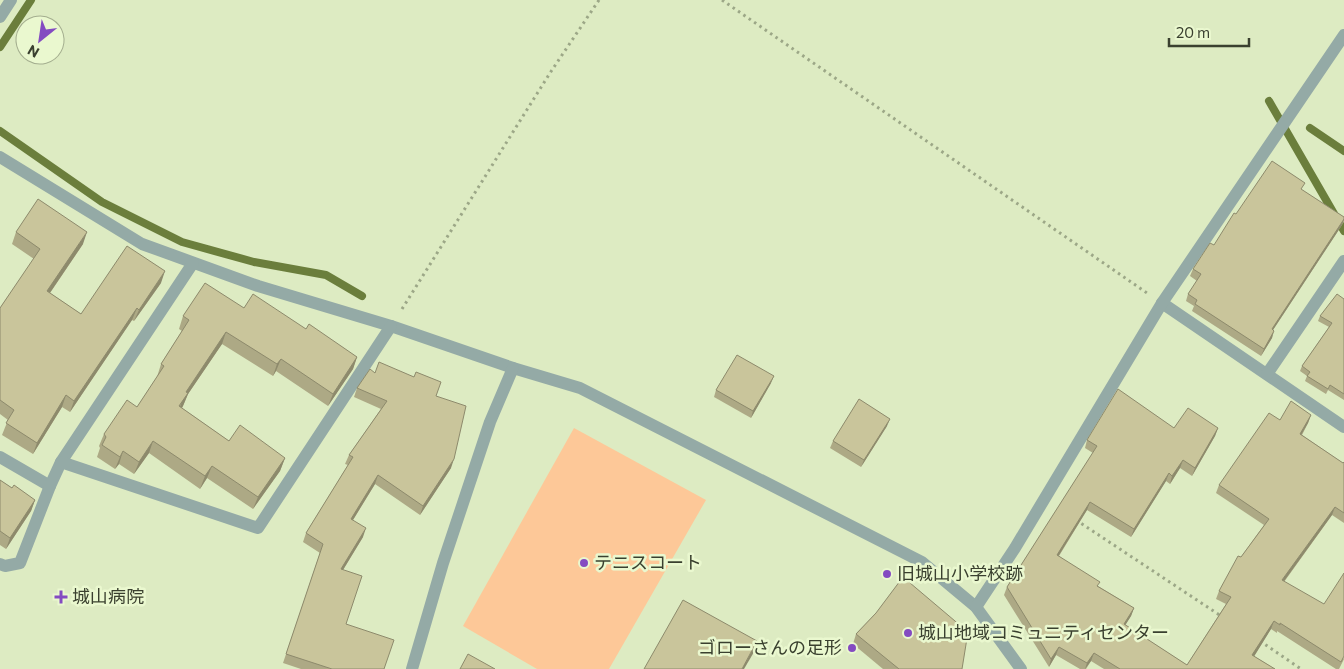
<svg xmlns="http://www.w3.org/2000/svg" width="1344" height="669" font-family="Commissioner,'Noto Sans JP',sans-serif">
<rect width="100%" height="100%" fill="#ddebc2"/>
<path fill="#fdc898" d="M574 428 706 500 609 669H537L463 626Z"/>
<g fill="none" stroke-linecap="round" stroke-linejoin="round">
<g stroke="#6b7e3c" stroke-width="8">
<path d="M0 47 31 0"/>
<path d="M1269 101 1344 231"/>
<path d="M1310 128 1344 151"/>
<path d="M0 131 102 202 182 242 254 262 326 275 362 296"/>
</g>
<g stroke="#9ca787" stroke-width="3" stroke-dasharray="2.5 4" stroke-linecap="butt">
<path d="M722 0 1147 293"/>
<path d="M402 309 550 73 599 0"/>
<path d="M1076 520 1221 616"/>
<path d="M1260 641 1301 669"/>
</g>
<g stroke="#94aaa6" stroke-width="12">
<path d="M0 17 11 0"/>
<path d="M0 157 142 244 258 286 391 326 513 368 580 388 922 562 976 607 1021 669"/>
<path d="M1162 303 1344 427"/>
<path d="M1267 374 1344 261"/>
<path d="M0 457 50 486"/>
<path d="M61 462 193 263"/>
<path d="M0 564 5 566 20 563 50 486 61 462 258 528 391 326"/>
<path d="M976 607 1015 548 1162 303 1344 35"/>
<path d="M412 669 443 563 490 422 513 368"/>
</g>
</g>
<g fill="#ada985">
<path d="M1302 190 1344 217V221L1342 225 1273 330 1272 338 1261 356 1192 311 1194 306 1186 301 1188 294 1197 281 1190 276 1193 269 1214 245Z"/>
<path d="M16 232 83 244 50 293 81 314 161 283 134 321 132 320 70 412 62 407 33 454 2 435 8 420 0 414V308L34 259 12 244Z"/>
<path d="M1344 299V400L1328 390 1326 394 1305 381 1307 376 1300 371 1302 366 1329 327 1318 321 1320 316Z"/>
<path d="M244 308 306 329 357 357 353 369 328 406 276 371 273 376 222 344 188 394 182 408 229 441 285 458 280 471 253 509 207 478 200 489 149 453 134 474 119 464 115 469 97 457 100 448 99 446 104 434 137 407 157 377 161 364 182 331 179 329 183 316Z"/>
<path d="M375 373 436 396 451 468 420 515 375 484 353 520 363 537 343 570 346 624 384 669H301L283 663 320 553 303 542 306 533 348 465 345 464 349 455 381 409 354 397 357 388Z"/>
<path d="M771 383 751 418 714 397 716 390Z"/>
<path d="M1311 415 1308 423 1302 435 1343 463 1344 462V523L1332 515 1284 582 1344 659 1339 669H1336L1277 631V633L1271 629 1254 656 1275 669H1104L1091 661 1086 669H1080L1056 655 1049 667 1004 595 1007 587 1093 453 1085 448 1087 440 1174 428H1218L1215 436 1192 476 1180 468 1170 484 1166 481 1131 537 1087 510 1059 556 1098 586 1134 608 1131 616 1125 625 1187 665 1226 604 1216 599 1219 591 1241 557 1264 525 1216 493 1219 485 1280 420Z"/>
<path d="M887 426 861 467 830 448 833 441Z"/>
<path d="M0 480 12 488 35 500 31 511 6 549 0 545Z"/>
<path d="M876 613 962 669H883L853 644 856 634Z"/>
</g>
<g fill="#8d8a6c">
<path d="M1344 219 1342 225 1269 336 1272 329Z"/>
<path d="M87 232 83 244 43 303 47 291Z"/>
<path d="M165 271 161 283 134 321 139 310Z"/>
<path d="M137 308 132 320 70 412 74 401Z"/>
<path d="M1274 331 1272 338 1261 356 1264 349Z"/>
<path d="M226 332 222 344 188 394 183 406 175 419 186 392Z"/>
<path d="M357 357 353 369 328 406 333 394Z"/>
<path d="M281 359 276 371 273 376 277 364Z"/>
<path d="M774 376 771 383 751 418 753 411Z"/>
<path d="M66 395 62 407 33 454 37 443Z"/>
<path d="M1311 415 1308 423 1297 442 1300 434Z"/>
<path d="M890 419 887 426 861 467 864 460Z"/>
<path d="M1218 428 1215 436 1192 476 1195 468Z"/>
<path d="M153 441 149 453 134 474 139 462Z"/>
<path d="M123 451 119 464 115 469 120 457Z"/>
<path d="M285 458 280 471 253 509 258 497Z"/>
<path d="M454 459 451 468 420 515 423 506Z"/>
<path d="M1183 460 1180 468 1170 484 1172 476Z"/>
<path d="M212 466 207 478 200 489 205 476Z"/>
<path d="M1169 473 1166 481 1131 537 1134 529Z"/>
<path d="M378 475 375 484 348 528 351 519Z"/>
<path d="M35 500 31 511 6 549 10 538Z"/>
<path d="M1090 502 1087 510 1054 563 1057 555Z"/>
<path d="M1335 507 1332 515 1279 588 1282 580Z"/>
<path d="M366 528 363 537 338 578 341 569Z"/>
<path d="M1134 608 1131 616 1121 632 1124 624Z"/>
<path d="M1274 621 1271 629 1250 663 1252 655Z"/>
<path d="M757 641 754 652 744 669H742Z"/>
<path d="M1059 647 1056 655 1049 667 1051 659Z"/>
<path d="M1094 653 1091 661 1085 669 1087 663Z"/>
</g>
<g fill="#c9c59b" stroke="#8d8a6c">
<path d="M1272 161 1305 183 1301 189 1344 217V219L1272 329 1274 331 1264 349 1195 304 1197 300 1188 294 1201 274 1193 269 1210 243 1214 245 1234 213 1236 214Z"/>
<path d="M38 199 87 232 47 291 81 314 127 246 165 271 139 310 137 308 74 401 66 395 37 443 6 423 14 410 0 400V308L40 249 16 232Z"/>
<path d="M205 283 244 308 253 294 306 329 309 324 357 357 333 394 281 359 277 364 226 332 186 392 188 393 179 406 229 441 240 425 285 458 258 497 212 466 205 476 153 441 139 462 123 451 120 457 102 445 106 437 104 434 127 400 137 407 164 366 161 364 189 320 183 316Z"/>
<path d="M1337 294 1344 299V394L1330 385 1328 389 1307 376 1310 372 1302 366 1332 323 1320 316Z"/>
<path d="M737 355 774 376 753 411 716 390Z"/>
<path d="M379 362 414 377 416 372 441 382 436 396 466 406 454 459 423 506 378 475 351 519 366 528 341 569 362 576 346 624 394 640 384 669H332L286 654 323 544 306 533 353 457 349 455 387 401 357 388 370 369 375 373Z"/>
<path d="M1118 389 1174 428 1188 408 1218 428 1195 468 1183 460 1172 476 1169 473 1134 529 1090 502 1057 555 1100 582 1097 586 1134 608 1124 624 1187 665 1231 597 1219 591 1238 556 1241 557 1269 519 1219 485 1269 413 1280 420 1291 401 1311 415 1300 434 1343 463 1344 462V513L1335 507 1282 580 1324 604 1344 573V656L1341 662 1280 623V625L1274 621 1252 655 1275 669H1120L1094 653 1087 663 1059 647 1051 659 1007 587 1097 446 1087 440Z"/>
<path d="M859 399 890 419 864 460 833 441Z"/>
<path d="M0 480 12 488 14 485 35 500 10 538 0 531Z"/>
<path d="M903 577 968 632 962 669H899L856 634 876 613Z"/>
<path d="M683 600 757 641 742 669H644Z"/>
<path d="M468 654 495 669H460Z"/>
</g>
<g fill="#844bc1" stroke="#eaf8cf" stroke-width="2">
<circle cx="584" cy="563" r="5"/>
<circle cx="887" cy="574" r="5"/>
<path d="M58.5 589.5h5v5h5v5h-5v5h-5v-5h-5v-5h5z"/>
<circle cx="908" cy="633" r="5"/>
<circle cx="852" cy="648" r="5"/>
</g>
<g text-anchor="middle" stroke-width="5" stroke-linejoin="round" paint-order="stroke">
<g font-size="18" fill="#3a402f" stroke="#eaf8cf" text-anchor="start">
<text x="594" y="569">テニスコート</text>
<text x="897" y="580">旧城山小学校跡</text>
<text x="72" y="603">城山病院</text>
<text x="918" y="639">城山地域コミュニティセンター</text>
<text x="842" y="654" text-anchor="end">ゴローさんの足形</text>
</g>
</g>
<g transform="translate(40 40) rotate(210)"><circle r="24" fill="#eaf8cf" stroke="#a4ae8f"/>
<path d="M0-4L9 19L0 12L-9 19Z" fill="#844bc1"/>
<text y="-8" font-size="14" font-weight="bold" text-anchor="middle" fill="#3a402f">N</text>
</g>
<path d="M1169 38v8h80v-8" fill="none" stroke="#3a402f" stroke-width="2.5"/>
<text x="1176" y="38" font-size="15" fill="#3a402f" stroke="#eaf8cf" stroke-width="4" paint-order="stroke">20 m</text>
</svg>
